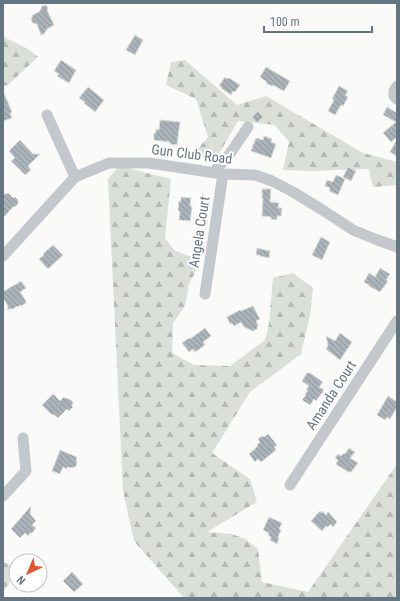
<svg xmlns="http://www.w3.org/2000/svg" width="400" height="601" font-family="'Roboto Condensed',sans-serif">
<defs>
<pattern id="forest-firs" width="22" height="20" patternUnits="userSpaceOnUse"><rect width="22" height="20" fill="#dadfd7"/><path d="M5 1l3.5 6h-7zM16 11l3.5 6h-7z" fill="#b4b9b4"/></pattern>
<pattern id="building-back-hatch" width="6" height="6" patternUnits="userSpaceOnUse"><rect width="6" height="6" fill="#aab3b9"/><path d="M-1 5l2 2M0 0l6 6M5-1l2 2" fill="none" stroke="#8e969c"/></pattern>
</defs>
<rect width="100%" height="100%" fill="#fafaf8"/>
<g fill="url(#forest-firs)">
<path d="M3 35 6 38 28 49 38 57 8 85 3 86Z"/>
<path d="M185 60 237 105 266 96 363 153 397 162V185L373 187 369 169 311 171 283 170 289 142 275 125 238 121 216 159 191 157 208 137 196 99 166 85 171 62Z"/>
<path d="M119 166 171 179 165 238 174 250 191 257 198 267 189 284 185 306 173 323 172 353 194 365 230 366 265 340 269 324 273 278 293 273 313 288 310 315 301 354 250 392 212 453 250 479 257 502 207 532 232 534 245 539 258 549 262 582 308 592 397 464V598H184L134 541 123 491 108 179Z"/>
<path d="M3 562 16 568V573L3 592Z"/>
</g>
<g fill="url(#building-back-hatch)" stroke="#dcdcda">
<path d="M46 5 48 8 47 10 54 25 47 29 44 34 41 35 37 24 33 23 31 19 33 15 40 11 42 6Z"/>
<path d="M135 35 143 40 135 55 126 50Z"/>
<path d="M61 60 76 70 69 83 57 76 59 74 54 71Z"/>
<path d="M266 67 290 81 284 91 273 85 272 86 266 83 267 82 260 77Z"/>
<path d="M225 77 227 79 228 78 231 79 240 85 235 92 233 91 231 95 221 88 222 87 219 86Z"/>
<path d="M339 86 348 91 345 95 348 97 343 106 341 105 335 115 328 111 334 100 332 99Z"/>
<path d="M88 87 104 100 95 112 84 103 85 102 79 98Z"/>
<path d="M3 91 12 112 10 113 12 118 3 121Z"/>
<path d="M387 107 397 113V137L391 142 383 133 396 122 383 115Z"/>
<path d="M258 111 263 117 257 123 252 117Z"/>
<path d="M160 120 180 122 177 145 170 144V142L154 140V133H156V129L159 130Z"/>
<path d="M264 136 272 139 271 142 276 144 271 158 251 151 256 138 263 140Z"/>
<path d="M397 139V156L390 152Z"/>
<path d="M20 140 33 154H40L28 166 31 170 25 175 11 161 15 158 9 151Z"/>
<path d="M348 167 356 171 351 181 343 177Z"/>
<path d="M336 175 345 179 338 195 329 191 330 188 325 186 327 180 333 182Z"/>
<path d="M262 189H271L270 202 279 203 278 208H282L281 216H277V220L271 219V217L262 216 263 198H262Z"/>
<path d="M6 193 7 194 8 193 13 198 15 197 18 200V204L15 207 14 206 3 218V196Z"/>
<path d="M181 197 191 198 190 206 192 207 190 221 179 220 180 211H178L179 201H181Z"/>
<path d="M321 237 330 242 322 260 312 255Z"/>
<path d="M53 245 63 255 48 269 39 259 44 255 43 254Z"/>
<path d="M257 248 270 251 269 258 260 256V255H256Z"/>
<path d="M380 268 390 274 386 280 388 281 380 292 369 286V285L364 282 369 273 375 277Z"/>
<path d="M21 281 26 288 20 292 26 301V303L21 306 20 305 18 307 17 306 13 309H7L8 306 3 298V292L14 285H15Z"/>
<path d="M253 306 260 319 256 321 258 325 257 329 253 331 244 327 241 322 234 326 232 323 230 324 227 317 240 310 241 311Z"/>
<path d="M205 328 211 336 203 342 205 345 195 352 193 349 189 352 182 343 189 338 190 339Z"/>
<path d="M340 333 352 342 340 360 326 349 328 346 326 336 335 341Z"/>
<path d="M307 373H310L323 382 319 387 324 390 316 401 314 399 310 405 302 400 306 395 305 394 308 391 306 390 309 386 302 381Z"/>
<path d="M53 394 60 401 64 397 65 398 69 399 73 402 72 406 73 407 69 411 67 409 58 418 53 414 52 415 42 405Z"/>
<path d="M388 396 397 402V407L390 419 387 417 385 420 377 415Z"/>
<path d="M268 434 277 445 274 447 276 450 261 462 258 459 255 462 249 454 255 449V448L258 446 257 445 260 442 258 439 262 436 264 437Z"/>
<path d="M349 448 355 452 350 458 358 463 351 472H348L336 464 338 460 335 458 338 454 341 456 344 453 345 454Z"/>
<path d="M60 450 77 457 76 461 77 463 76 466 73 468 67 467V469L63 467 60 474 52 471Z"/>
<path d="M31 506 30 514 36 521 32 525 36 528 32 533H30L28 536 25 533 20 538 11 529Z"/>
<path d="M320 511 321 513 322 511 326 515 328 512 337 522 333 527 331 524 328 527 326 526 322 531 311 521Z"/>
<path d="M269 517 282 523 279 529 281 530 278 537 279 538 277 544 270 540 271 537 268 535 269 533 263 530Z"/>
<path d="M72 572 83 584 74 592 63 581Z"/>
</g>
<g fill="none" stroke-linecap="round" stroke-linejoin="round">
<g stroke="#c3c8cc" stroke-width="11">
<path d="M397 86 394 91V96L397 99"/>
<path d="M47 115 75 177"/>
<path d="M214 172 229 155 248 127"/>
<path d="M3 256 75 177 109 163H149L223 174 255 175 272 181 293 192 321 209 353 230 375 239 397 247"/>
<path d="M205 294 223 174"/>
<path d="M290 485 397 321"/>
<path d="M3 496 26 471 23 438"/>
</g>
</g>
<g text-anchor="middle" stroke-width="4" stroke-linejoin="round" paint-order="stroke">
<g font-size="14" fill="#657683" stroke="#fff">
<text transform="translate(192 154) rotate(7)" y="5">Gun Club Road</text>
<text transform="translate(199 232) rotate(-81)" y="5">Angela Court</text>
<text transform="translate(331 395) rotate(-57)" y="5">Amanda Court</text>
</g>
</g>
<rect width="400" height="601" fill="none" stroke="#657683" stroke-width="8"/>
<g transform="translate(28 573) rotate(224)"><circle r="19" fill="#ffffff" stroke="#c1c8cd"/>
<path d="M0-3L7 15L0 10L-7 15Z" fill="#e4572e"/>
<text y="-6" font-size="11" font-weight="bold" text-anchor="middle" fill="#657683">N</text>
</g>
<path d="M264 26v6h108v-6" fill="none" stroke="#657683" stroke-width="2"/>
<text x="270" y="26" font-size="12" fill="#657683" stroke="#ffffff" stroke-width="3" paint-order="stroke">100 m</text>
</svg>
